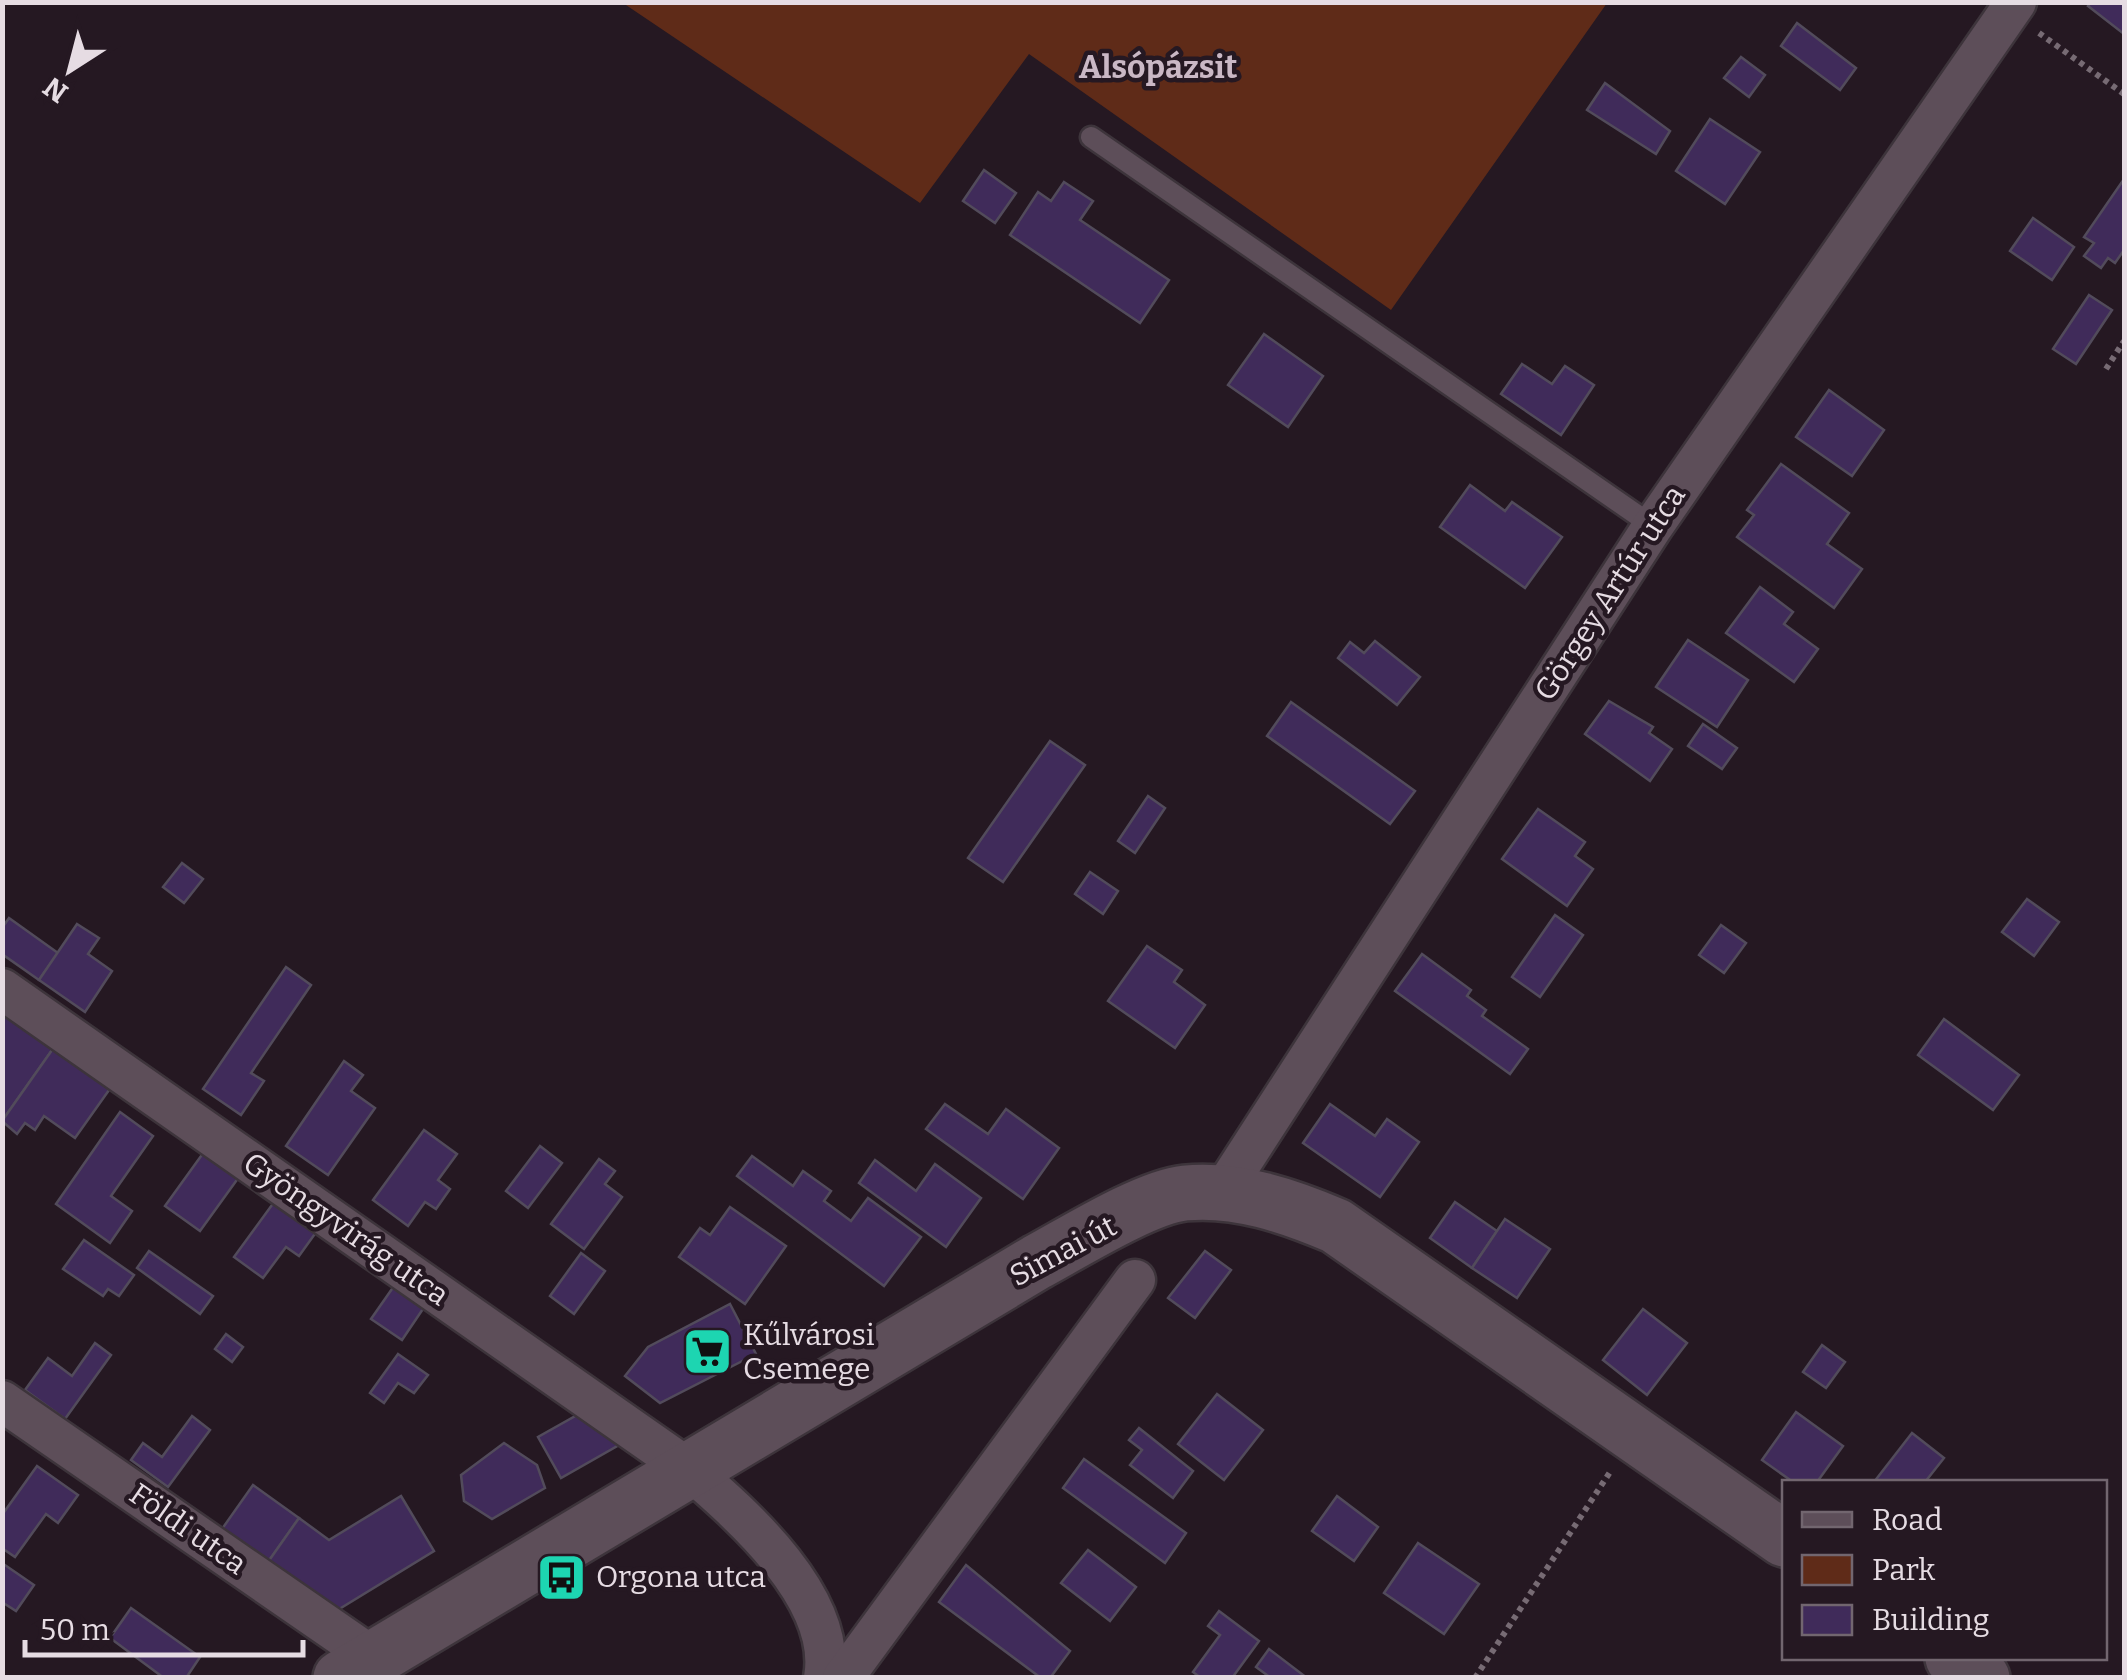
<svg xmlns="http://www.w3.org/2000/svg" width="2127" height="1680" font-family="Bitter,serif">
<rect width="100%" height="100%" fill="#251822"/>
<path fill="#5f2b18" d="M623 3H1607L1391 310 1029 54 920 203Z"/>
<g fill="#402b5a" stroke="#524b5b" stroke-width="2.5">
<path d="M2091 2H2124V34L2088 6Z"/>
<path d="M1797 23 1856 68 1840 90 1781 46Z"/>
<path d="M1741 57 1765 75 1749 97 1724 78Z"/>
<path d="M1605 83 1670 131 1656 154 1587 110Z"/>
<path d="M1710 119 1760 152 1725 204 1676 171Z"/>
<path d="M984 170 1016 193 995 223 963 201Z"/>
<path d="M2124 179V250L2115 263 2108 258 2101 268 2084 256 2094 243 2084 237Z"/>
<path d="M1064 182 1093 201 1080 220 1169 280 1140 323 1010 235 1038 192 1051 201Z"/>
<path d="M2033 218 2074 247 2052 280 2010 251Z"/>
<path d="M2089 295 2112 310 2076 364 2053 349Z"/>
<path d="M1264 334 1323 376 1288 427 1228 385Z"/>
<path d="M1522 364 1552 384 1565 366 1594 385 1561 435 1501 394Z"/>
<path d="M1829 390 1884 430 1852 476 1796 437Z"/>
<path d="M1781 464 1849 513 1827 544 1862 569 1834 608 1737 537 1754 515 1747 510Z"/>
<path d="M1470 485 1505 511 1512 502 1562 537 1525 588 1440 527Z"/>
<path d="M1760 587 1793 612 1784 624 1818 649 1794 682 1726 633Z"/>
<path d="M1688 640 1748 680 1717 727 1656 687Z"/>
<path d="M1375 641 1420 677 1397 705 1338 658 1350 642 1364 653Z"/>
<path d="M1609 701 1653 727 1649 733 1672 749 1650 781 1585 734Z"/>
<path d="M1291 702 1415 791 1390 824 1267 736Z"/>
<path d="M1703 724 1737 748 1722 769 1688 746Z"/>
<path d="M1050 741 1085 765 1003 882 968 858Z"/>
<path d="M1148 796 1165 808 1135 853 1118 841Z"/>
<path d="M1538 809 1585 842 1575 856 1593 869 1567 906 1502 859Z"/>
<path d="M182 863 203 879 184 903 163 887Z"/>
<path d="M1090 872 1118 891 1103 914 1075 894Z"/>
<path d="M2027 899 2059 922 2034 956 2002 932Z"/>
<path d="M1555 915 1583 935 1540 997 1512 977Z"/>
<path d="M9 918 58 953 39 980 2 954V928Z"/>
<path d="M77 924 99 938 88 954 112 971 85 1012 39 980Z"/>
<path d="M1721 925 1746 943 1724 973 1699 955Z"/>
<path d="M1147 946 1182 970 1174 982 1205 1005 1175 1048 1108 1001Z"/>
<path d="M1422 954 1471 990 1467 996 1486 1010 1482 1016 1528 1049 1510 1074 1395 991Z"/>
<path d="M286 967 311 985 251 1073 264 1081 241 1115 203 1089Z"/>
<path d="M9 1010 57 1043 2 1121V1019Z"/>
<path d="M1944 1019 2019 1075 1993 1110 1918 1055Z"/>
<path d="M57 1043 114 1083 75 1138 44 1116 35 1130 25 1123 17 1134 2 1121Z"/>
<path d="M344 1061 363 1075 351 1091 375 1108 328 1175 286 1146Z"/>
<path d="M945 1104 988 1134 1006 1109 1059 1148 1023 1199 926 1129Z"/>
<path d="M1330 1104 1375 1136 1387 1119 1419 1142 1380 1197 1303 1143Z"/>
<path d="M120 1112 153 1136 111 1196 132 1211 110 1243 56 1204Z"/>
<path d="M424 1130 457 1154 438 1180 450 1189 436 1209 425 1202 408 1226 373 1200Z"/>
<path d="M209 1145 244 1170 200 1231 165 1206Z"/>
<path d="M540 1146 562 1163 528 1208 506 1191Z"/>
<path d="M752 1156 793 1186 803 1171 831 1191 824 1201 851 1221 868 1198 921 1237 884 1286 737 1176Z"/>
<path d="M599 1159 615 1171 605 1184 622 1197 584 1249 551 1224Z"/>
<path d="M875 1160 916 1191 935 1164 981 1198 946 1247 859 1183Z"/>
<path d="M280 1194 322 1224 299 1256 286 1247 263 1278 234 1257Z"/>
<path d="M1455 1202 1497 1231 1472 1268 1430 1238Z"/>
<path d="M730 1207 786 1246 745 1304 679 1257 700 1228 710 1235Z"/>
<path d="M1505 1219 1550 1249 1517 1298 1472 1268Z"/>
<path d="M84 1240 134 1275 119 1296 108 1289 103 1296 63 1269Z"/>
<path d="M149 1251 213 1296 200 1314 137 1268Z"/>
<path d="M1205 1251 1231 1270 1195 1318 1168 1298Z"/>
<path d="M581 1253 605 1271 574 1314 550 1296Z"/>
<path d="M401 1276 431 1297 402 1340 371 1319Z"/>
<path d="M730 1304 756 1354 660 1403 625 1376 648 1347Z"/>
<path d="M1643 1309 1687 1343 1647 1395 1603 1360Z"/>
<path d="M226 1334 243 1347 232 1362 215 1349Z"/>
<path d="M95 1343 111 1355 65 1419 25 1390 48 1358 72 1376Z"/>
<path d="M1822 1345 1845 1362 1826 1388 1803 1372Z"/>
<path d="M398 1354 428 1375 414 1393 398 1383 384 1403 370 1393Z"/>
<path d="M1217 1394 1263 1430 1224 1480 1178 1444Z"/>
<path d="M595 1405 619 1445 561 1478 538 1437Z"/>
<path d="M1796 1412 1843 1446 1817 1482H1793L1762 1460Z"/>
<path d="M192 1416 210 1430 168 1487 131 1460 143 1443 162 1457Z"/>
<path d="M1139 1428 1193 1471 1173 1498 1130 1465 1142 1450 1129 1440Z"/>
<path d="M1912 1433 1944 1458 1925 1482H1874Z"/>
<path d="M504 1443 537 1465 545 1488 492 1519 464 1501 461 1475Z"/>
<path d="M1084 1459 1186 1533 1165 1563 1063 1488Z"/>
<path d="M37 1466 78 1495 58 1523 46 1514 15 1557 2 1548V1515Z"/>
<path d="M253 1485 299 1518 268 1562 222 1529Z"/>
<path d="M401 1496 434 1551 336 1611 268 1562 299 1518 329 1540Z"/>
<path d="M1337 1496 1378 1527 1354 1561 1312 1531Z"/>
<path d="M1418 1543 1479 1584 1444 1634 1384 1593Z"/>
<path d="M1088 1550 1136 1587 1110 1621 1061 1583Z"/>
<path d="M2 1563 34 1585 16 1611 2 1602Z"/>
<path d="M966 1565 1070 1651 1050 1678H1041L939 1602Z"/>
<path d="M131 1608 200 1657 186 1678H164L110 1638Z"/>
<path d="M1219 1611 1259 1641 1232 1678H1201L1193 1672 1220 1635 1208 1626Z"/>
<path d="M1269 1649 1307 1678H1271L1256 1667Z"/>
</g>
<g fill="none" stroke-linecap="round" stroke-linejoin="round">
<defs>
<path id="service" d="M1091 137 1653 526"/>
<g id="minor">
<path d="M2 989 690 1470C744 1517 838 1599 824 1678"/>
<path d="M1221 1194 1653 526 2016 2"/>
<path d="M2 1401 374 1658"/>
<path d="M843 1678 1135 1280"/>
</g>
<g id="secondary">
<path d="M1953 1658 1982 1678"/>
<path d="M341 1678 1037 1262C1074 1242 1146 1197 1185 1193 1237 1188 1289 1206 1336 1226L1784 1539"/>
</g>
</defs>
<use href="#service" stroke="#3d343b" stroke-width="25"/>
<use href="#minor" stroke="#3d343b" stroke-width="45"/>
<use href="#secondary" stroke="#3d343b" stroke-width="60"/>
<g stroke="#776b74" stroke-width="6" stroke-dasharray="5 5" stroke-linecap="butt">
<path d="M2039 33 2124 94"/>
<path d="M2106 369 2124 341"/>
<path d="M1475 1678 1612 1469"/>
</g>
<use href="#service" stroke="#5d4e59" stroke-width="20"/>
<use href="#minor" stroke="#5d4e59" stroke-width="40"/>
<use href="#secondary" stroke="#5d4e59" stroke-width="55"/>
</g>
<defs>
<symbol id="supermarket-square" viewBox="-11 -11 22 22"><rect x="-9" y="-9" width="18" height="18" rx="4" fill="#1dd5b1" stroke="#251822"/><path d="M-6-5.5h2.5l.6 2H6L4.5 2H-2.5L-4.4-4H-6ZM-1.5 3.2a1.3 1.3 0 1 0 .1 0ZM3 3.2a1.3 1.3 0 1 0 .1 0Z" fill="#111"/></symbol>
<symbol id="bus-square" viewBox="-11 -11 22 22"><rect x="-9" y="-9" width="18" height="18" rx="4" fill="#1dd5b1" stroke="#251822"/><path d="M-5-6H5V4H4V6H2V4H-2V6H-4V4H-5ZM-3.5-4V0h7V-4ZM-3.5 1.2v1.5H-2V1.2ZM2 1.2v1.5H3.5V1.2Z" fill="#111"/></symbol>
</defs>
<g fill-rule="evenodd">
<use href="#supermarket-square" x="680" y="1324" width="55" height="55"/>
<use href="#bus-square" x="534" y="1550" width="55" height="55"/>
</g>
<g text-anchor="middle" stroke-width="9" stroke-linejoin="round" paint-order="stroke">
<g font-size="30" fill="#e6dce3" stroke="#251822">
<text transform="translate(1610 593) rotate(-57)" y="10">Görgey Artúr utca</text>
<text transform="translate(346 1229) rotate(35)" y="10">Gyöngyvirág utca</text>
<text transform="translate(1063 1251) rotate(-28)" y="10">Simai út</text>
<text transform="translate(188 1529) rotate(35)" y="10">Földi utca</text>
</g>
<g font-size="30" fill="#e6dce3" stroke="#251822" text-anchor="start">
<text x="743" y="1345">Kűlvárosi<tspan x="743" dy="34">Csemege</tspan></text>
<text x="596" y="1587">Orgona utca</text>
</g>
<g font-size="32" font-weight="bold" fill="#cab8c5" stroke="#251822">
<text x="1158" y="78">Alsópázsit</text>
</g>
</g>
<rect width="2127" height="1680" fill="none" stroke="#e6dce3" stroke-width="10"/>
<rect x="1782" y="1480" width="325" height="180" fill="#251822" stroke="#72666f" stroke-width="2.5"/>
<rect x="1802" y="1512" width="50" height="15" fill="#5d4e59" stroke="#72666f" stroke-width="2.5"/>
<text x="1872" y="1530" font-size="30" fill="#e6dce3">Road</text>
<rect x="1802" y="1555" width="50" height="30" fill="#5f2b18" stroke="#72666f" stroke-width="2.5"/>
<text x="1872" y="1580" font-size="30" fill="#e6dce3">Park</text>
<rect x="1802" y="1605" width="50" height="30" fill="#402b5a" stroke="#72666f" stroke-width="2.5"/>
<text x="1872" y="1630" font-size="30" fill="#e6dce3">Building</text>
<g transform="translate(70 70) rotate(216)" stroke="#251822" stroke-width="8" paint-order="stroke">
<path d="M0-8L18 38L0 25L-18 38Z" fill="#e6dce3"/>
<text y="-15" font-size="28" font-weight="bold" text-anchor="middle" fill="#e6dce3">N</text>
</g>
<path d="M25 1640v15h278v-15" fill="none" stroke="#e6dce3" stroke-width="5"/>
<text x="40" y="1640" font-size="30" fill="#e6dce3" stroke="#251822" stroke-width="8" paint-order="stroke">50 m</text>
</svg>
